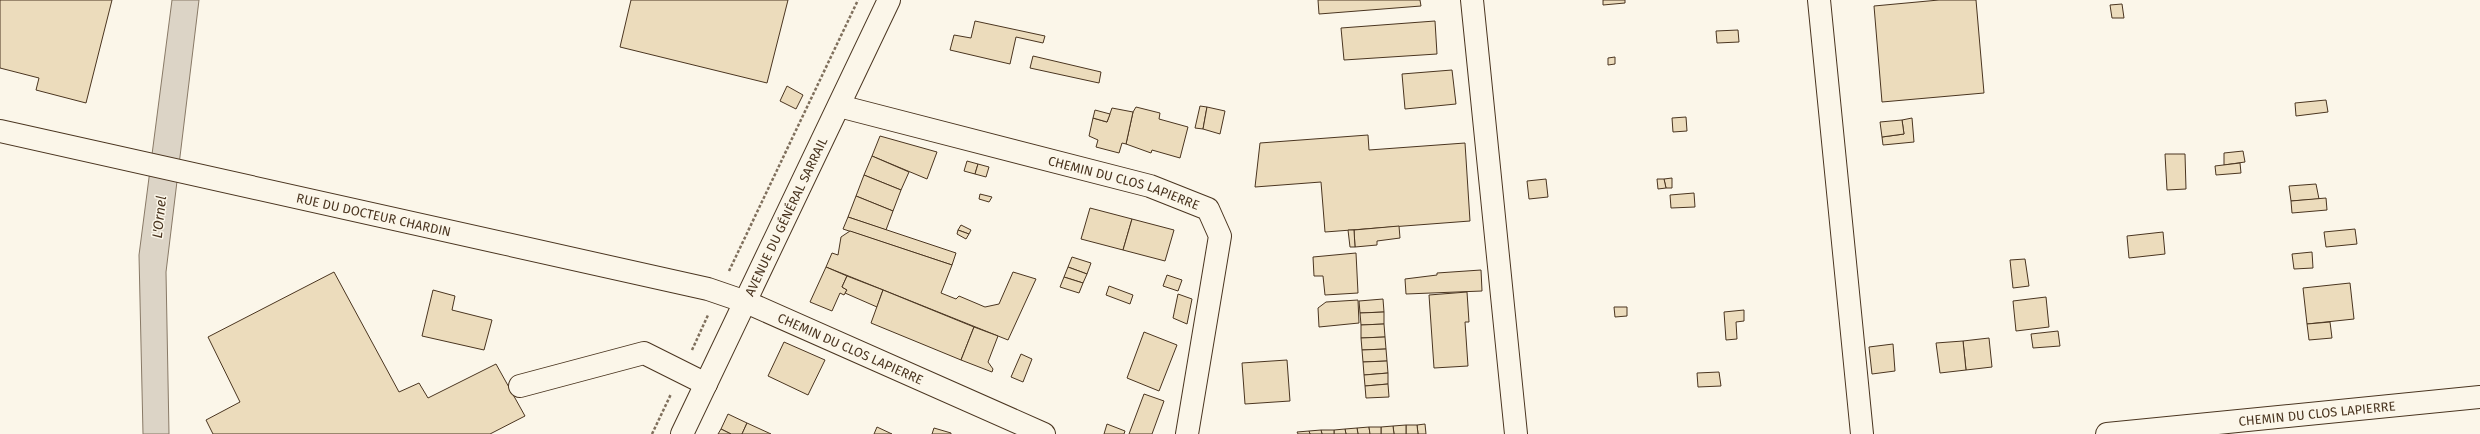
<svg xmlns="http://www.w3.org/2000/svg" width="2480" height="434" font-family="'Fira Sans',sans-serif">
<rect width="100%" height="100%" fill="#fbf6e9"/>
<path fill="#dcd4c6" stroke="#887966" d="M172 0H199L166 272 169 434H143L139 255Z"/>
<g fill="#ecdcbc" stroke="#4a3520">
<path d="M0 0H112L86 103 36 90 39 78 0 68Z"/>
<path d="M631 0H788L767 83 620 47Z"/>
<path d="M1318 0H1420L1421 6 1319 14Z"/>
<path d="M1603 0H1625V3L1603 5Z"/>
<path d="M1939 0H1976L1984 93 1882 102 1874 6Z"/>
<path d="M2122 4 2124 18H2112L2110 5Z"/>
<path d="M975 21 1045 36 1043 43 1016 37 1010 64 950 50 954 35 971 38Z"/>
<path d="M1435 21 1437 54 1344 60 1341 28Z"/>
<path d="M1738 30 1739 42 1717 43 1716 31Z"/>
<path d="M1033 56 1101 72 1099 83 1030 68Z"/>
<path d="M1615 57V64L1608 65V58Z"/>
<path d="M1452 70 1456 104 1405 109 1402 74Z"/>
<path d="M787 86 803 95 796 109 780 101Z"/>
<path d="M2326 100 2328 112 2296 116 2295 103Z"/>
<path d="M1200 106 1207 107 1203 129 1195 128Z"/>
<path d="M1136 107 1160 113 1159 119 1188 127 1180 158 1152 150 1151 153 1126 144 1133 112Z"/>
<path d="M1207 107 1225 111 1220 134 1203 129Z"/>
<path d="M1112 108 1133 112 1126 144 1122 143 1119 153 1096 147 1098 140 1089 136 1093 118 1107 122Z"/>
<path d="M1095 110 1110 114 1107 122 1093 118Z"/>
<path d="M1686 117 1687 131 1673 132 1672 118Z"/>
<path d="M1912 118 1914 142 1883 145 1882 137 1904 134 1902 120Z"/>
<path d="M1902 120 1904 134 1882 137 1880 122Z"/>
<path d="M1368 135 1369 150 1465 143 1470 221 1325 232 1321 182 1255 187 1260 143Z"/>
<path d="M880 136 937 152 927 179 872 156Z"/>
<path d="M2243 151 2245 162 2224 165V153Z"/>
<path d="M2165 154H2185L2186 189 2167 190Z"/>
<path d="M872 156 909 172 901 190 864 175Z"/>
<path d="M967 161 978 164 975 174 964 171Z"/>
<path d="M2240 163 2241 173 2216 175 2215 166Z"/>
<path d="M978 164 989 167 986 177 975 174Z"/>
<path d="M864 175 901 190 893 211 856 196Z"/>
<path d="M1672 178V188H1666L1664 179Z"/>
<path d="M1546 179 1548 197 1529 199 1527 181Z"/>
<path d="M1657 179H1664L1666 188 1658 189Z"/>
<path d="M2316 184 2319 199 2291 201 2289 186Z"/>
<path d="M1694 193 1695 207 1671 208 1670 195Z"/>
<path d="M980 194 992 197 989 202 979 199Z"/>
<path d="M856 196 893 211 886 230 848 217Z"/>
<path d="M2326 198 2327 210 2292 213 2291 201Z"/>
<path d="M1090 208 1132 219 1123 250 1081 239Z"/>
<path d="M848 217 956 253 952 265 843 229Z"/>
<path d="M1132 219 1174 230 1165 261 1123 250Z"/>
<path d="M961 225 971 230 969 234 958 230Z"/>
<path d="M1399 226 1400 238 1377 241V245L1355 247 1354 230Z"/>
<path d="M2355 229 2357 244 2326 247 2324 232Z"/>
<path d="M958 230 969 234 966 239 957 234Z"/>
<path d="M1348 230H1354L1355 247H1350Z"/>
<path d="M850 231 952 265 941 293 956 299 959 296 985 307 999 304 1013 272 1036 279 1008 340 826 267 832 253 838 255 841 237Z"/>
<path d="M2163 232 2165 254 2129 258 2127 236Z"/>
<path d="M2312 252 2313 268 2294 269 2292 254Z"/>
<path d="M1356 253 1358 293 1325 295 1323 276H1314L1313 257Z"/>
<path d="M1072 257 1091 263 1087 274 1068 267Z"/>
<path d="M2025 259 2029 286 2013 288 2010 260Z"/>
<path d="M826 267 847 276 842 287 847 290 844 295 840 293 832 311 810 302Z"/>
<path d="M1068 267 1087 274 1083 283 1064 277Z"/>
<path d="M1481 270 1482 291 1406 294 1405 279 1437 275V273Z"/>
<path d="M334 272 399 392 419 383 428 398 496 364 525 416 490 434H213L206 420 240 402 208 337Z"/>
<path d="M1167 275 1182 280 1178 291 1163 286Z"/>
<path d="M847 276 883 290 877 307 845 293 847 290 842 287Z"/>
<path d="M1064 277 1083 283 1079 293 1060 287Z"/>
<path d="M2350 283 2354 319 2307 324 2303 288Z"/>
<path d="M1109 286 1133 295 1130 304 1106 295Z"/>
<path d="M433 290 455 296 452 310 492 320 484 350 422 336Z"/>
<path d="M883 290 974 327 961 360 871 323Z"/>
<path d="M1467 292 1469 322H1465L1468 366 1434 368 1429 295Z"/>
<path d="M1178 294 1192 299 1187 324 1173 318Z"/>
<path d="M2046 297 2049 327 2016 331 2013 301Z"/>
<path d="M1383 299 1384 312 1360 313 1359 301Z"/>
<path d="M1358 300 1359 323 1319 327 1318 308 1326 302Z"/>
<path d="M1614 307H1627V316L1615 317Z"/>
<path d="M1744 310V321L1736 322 1737 339 1726 340 1724 312Z"/>
<path d="M1384 312V324L1361 325 1360 313Z"/>
<path d="M2330 322 2332 338 2309 340 2307 324Z"/>
<path d="M1384 324 1385 337 1361 338V325Z"/>
<path d="M974 327 998 336 988 362 993 369 992 372 961 360Z"/>
<path d="M2058 331 2060 346 2033 348 2031 334Z"/>
<path d="M1144 332 1177 345 1159 391 1127 378Z"/>
<path d="M1385 337 1386 349 1362 350 1361 338Z"/>
<path d="M1989 338 1992 367 1966 370 1963 341Z"/>
<path d="M1963 341 1966 370 1940 373 1936 343Z"/>
<path d="M784 342 825 360 808 395 768 376Z"/>
<path d="M1893 344 1895 371 1872 374 1869 347Z"/>
<path d="M1386 349 1387 361 1363 362 1362 350Z"/>
<path d="M1021 354 1032 359 1023 382 1011 377Z"/>
<path d="M1287 360 1290 401 1245 404 1242 363Z"/>
<path d="M1387 361 1388 373 1364 375 1363 362Z"/>
<path d="M1719 372 1721 386 1698 387 1697 373Z"/>
<path d="M1388 373V384L1365 386 1364 375Z"/>
<path d="M1388 384 1389 397 1366 398 1365 386Z"/>
<path d="M1144 394 1164 401 1152 434H1129Z"/>
<path d="M728 414 747 423 742 434H731L721 429Z"/>
<path d="M747 423 771 434H742Z"/>
<path d="M1107 424 1125 431 1124 434H1104Z"/>
<path d="M1425 424 1426 434H1418L1417 425Z"/>
<path d="M1406 425H1417L1418 434H1406Z"/>
<path d="M1406 425V434H1394L1393 426Z"/>
<path d="M1393 426 1394 434H1381V427Z"/>
<path d="M877 427 892 434H874Z"/>
<path d="M1369 427 1370 434H1358L1357 428Z"/>
<path d="M1369 427H1381V434H1370Z"/>
<path d="M934 428 951 433V434H932Z"/>
<path d="M1357 428 1358 434H1346L1345 429Z"/>
<path d="M721 429 731 434H718Z"/>
<path d="M1345 429 1346 434H1334V430Z"/>
<path d="M1321 430H1334V434H1322Z"/>
<path d="M1321 430 1322 434H1310L1309 431Z"/>
<path d="M1309 431 1310 434H1298L1297 432Z"/>
</g>
<g fill="none" stroke-linecap="round" stroke-linejoin="round">
<defs>
<g id="minor">
<path d="M1472 0 1516 434"/>
<path d="M1819 0 1862 434"/>
<path id="s1" d="M839 106 1150 186 1208 209 1220 236 1187 434"/>
<path id="s2" d="M0 131 708 289 746 302 1044 434"/>
<path d="M520 386 644 353 706 384"/>
<path id="s3" d="M2107 434 2480 397"/>
</g>
<g id="major">
<path id="s4" d="M682 434 889 0"/>
</g>
</defs>
<use href="#minor" stroke="#4a3520" stroke-width="24"/>
<use href="#major" stroke="#4a3520" stroke-width="24"/>
<g stroke="#7f6f5c" stroke-width="2.5" stroke-dasharray="3 2" stroke-linecap="butt">
<path d="M729 271 858 0"/>
<path d="M692 350 708 315"/>
<path d="M652 434 671 394"/>
</g>
<use href="#minor" stroke="#fbf6e9" stroke-width="22"/>
<use href="#major" stroke="#fbf6e9" stroke-width="22"/>
</g>
<g text-anchor="middle" stroke-width="3" stroke-linejoin="round" paint-order="stroke">
<g font-size="13" fill="#4a3520" stroke="#fbf6e9">
<text dy="5" stroke="none"><textPath href="#s1" startOffset="295">CHEMIN DU CLOS LAPIERRE</textPath></text>
<text dy="5" stroke="none"><textPath href="#s2" startOffset="383">RUE DU DOCTEUR CHARDIN</textPath></text>
<text dy="5" stroke="none"><textPath href="#s4" startOffset="241">AVENUE DU GÉNÉRAL SARRAIL</textPath></text>
<text dy="5" stroke="none"><textPath href="#s2" startOffset="880">CHEMIN DU CLOS LAPIERRE</textPath></text>
<text dy="5" stroke="none"><textPath href="#s3" startOffset="211">CHEMIN DU CLOS LAPIERRE</textPath></text>
</g>
<g font-size="14" font-style="italic" fill="#4a3520" stroke="#fbf6e9">
<text transform="translate(159 217) rotate(-84)" y="5">L'Ornel</text>
</g>
</g>
</svg>
